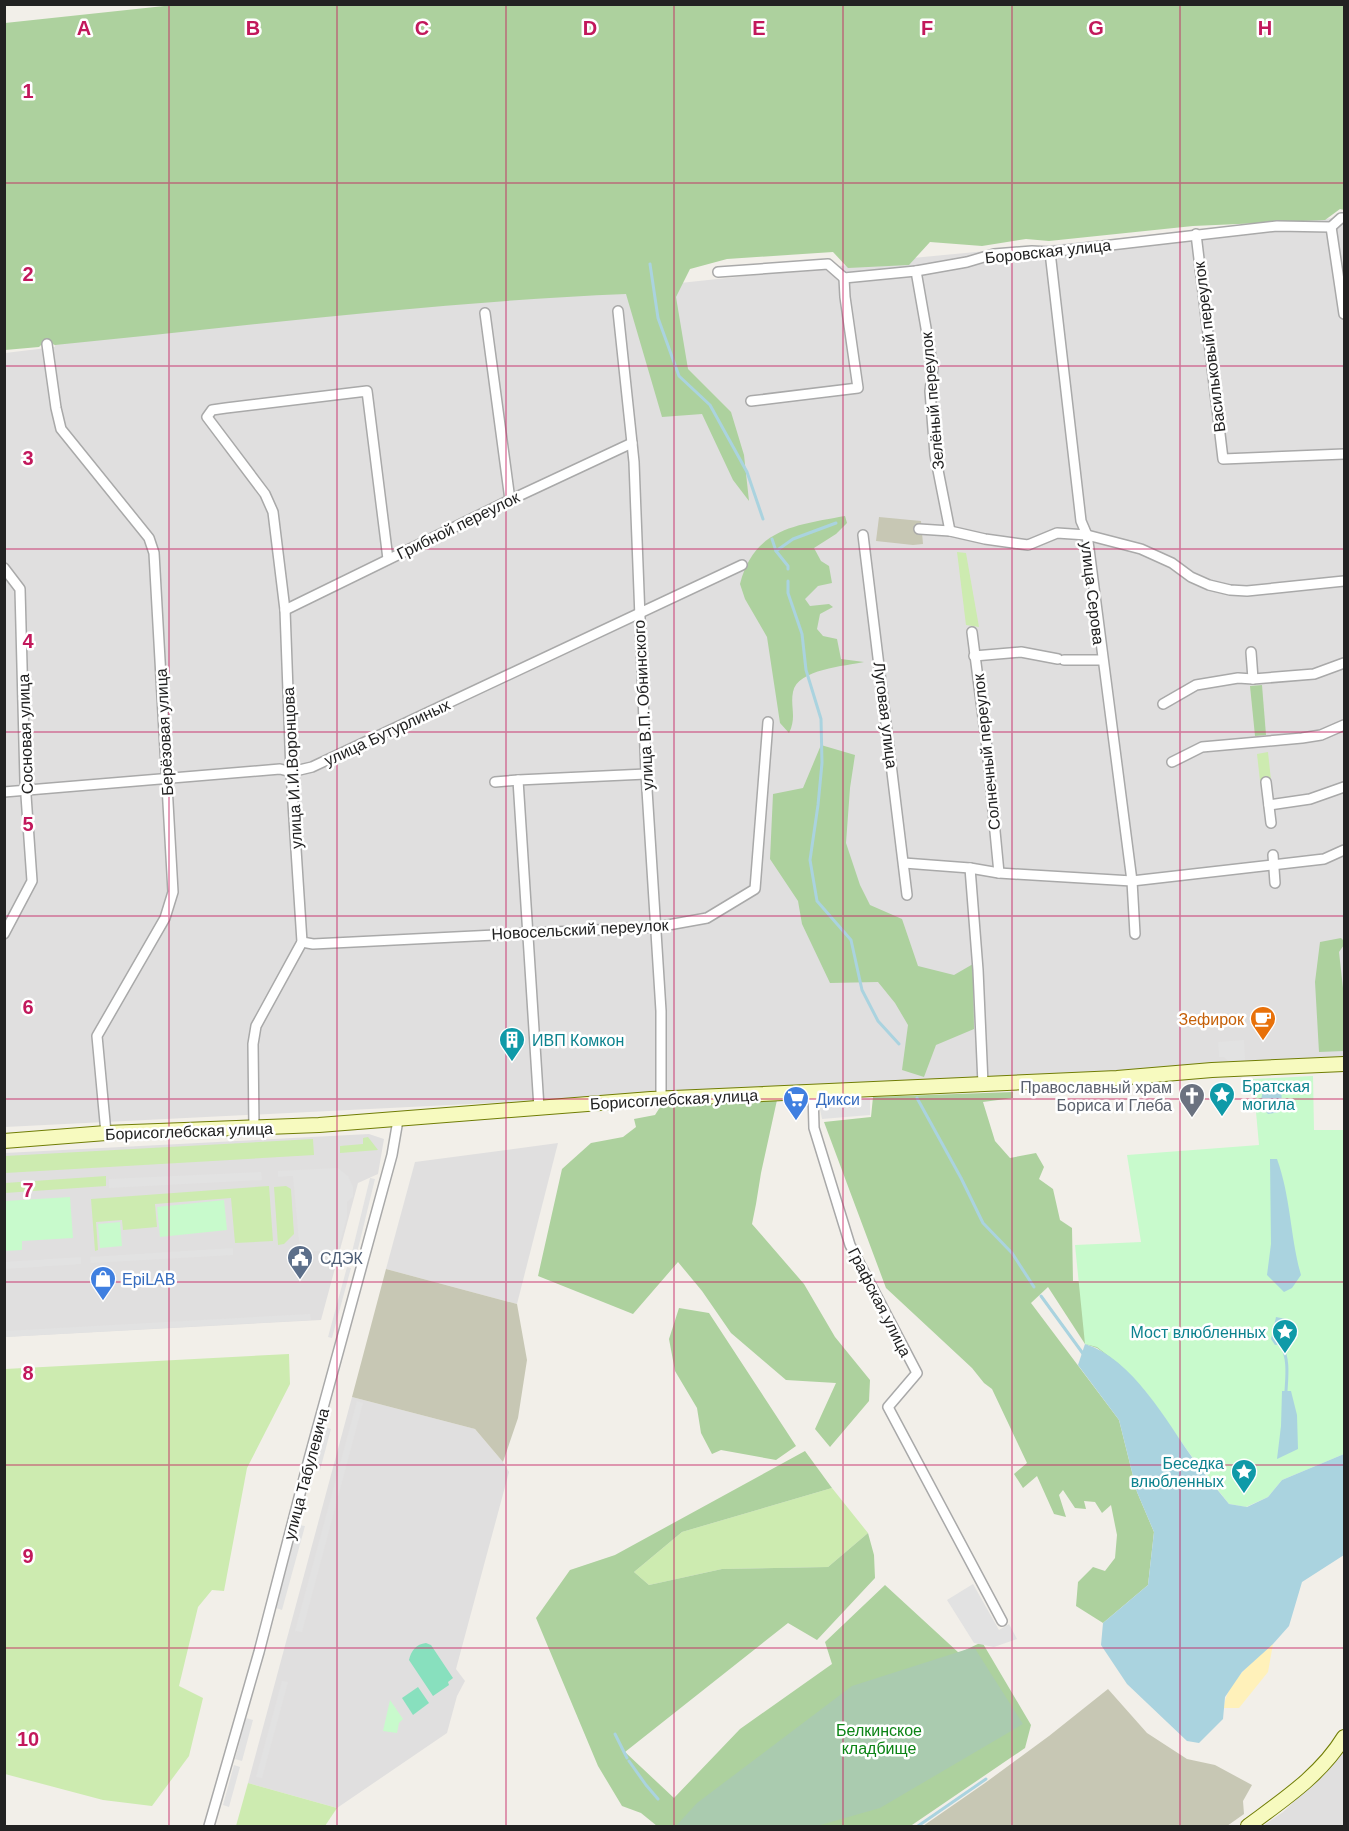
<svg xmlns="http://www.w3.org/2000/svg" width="1349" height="1831" font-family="Arial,sans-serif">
<rect width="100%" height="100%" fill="#f2efe9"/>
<g fill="#e0dfdf">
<path d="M1344 217V1058L1076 1074 5 1127V353L55 347 53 331 550 297 923 257Z"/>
<path d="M369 1134 384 1139 378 1174 358 1183 321 1320 5 1337V1153Z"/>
<path d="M558 1143 517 1304 386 1269 415 1162Z"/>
<path d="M352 1397 475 1429 503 1462 509 1472 456 1669 465 1681 457 1696 447 1733 337 1808 248 1783Z"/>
<path d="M1344 1749V1826H1263L1283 1812 1301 1795Z"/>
</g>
<g fill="#c7c7b4">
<path d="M879 517 921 521 923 544 913 545 876 541Z"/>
<path d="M386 1269 517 1304 527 1360 518 1418 503 1462 475 1429 352 1397Z"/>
<path d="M1108 1689 1147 1733 1187 1759 1215 1765 1252 1785 1243 1801 1244 1814 1227 1826H923L985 1783 1049 1736Z"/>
</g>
<g fill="#cdebb0">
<path d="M957 552 966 553 979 627 966 625Z"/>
<path d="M1268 752 1271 780 1260 781 1257 754Z"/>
<path d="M368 1137 378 1150 340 1153V1146L363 1144V1138Z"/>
<path d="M313 1139 314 1155 5 1173V1156Z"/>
<path d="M106 1176V1186L5 1193V1183Z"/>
<path d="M269 1186 273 1241 235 1243 231 1198 155 1204 157 1227 123 1230 122 1220 96 1222 98 1250 95 1251 91 1199Z"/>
<path d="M286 1186 291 1189 294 1234 284 1244 278 1245 274 1187Z"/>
<path d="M289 1354 290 1384 247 1468 224 1591 212 1590 198 1607 179 1686 203 1698 189 1756 152 1806 103 1800 5 1774V1369Z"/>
<path d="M832 1488 868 1533 828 1567 722 1569 649 1585 634 1572 682 1532Z"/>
<path d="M248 1783 337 1808 325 1826H236Z"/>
</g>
<g fill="#add19e">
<path d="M183 4 1344 5V210L1340 209 1325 220 1193 226 1049 241 1026 239 982 246 930 242 909 265 848 268 833 252 727 259 690 269 676 297 688 369 731 412 744 455 749 501 733 480 702 414 662 417 626 294C435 302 245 326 55 345L45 341 39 347 5 350V23Z"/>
<path d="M845 516 847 523 836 534 814 548 821 561 829 566 832 583 818 586 805 599 810 606 829 604 833 607 820 614 817 629 823 636 837 639 841 659 864 662C846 666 797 669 793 692 790 707 797 717 789 733L780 723 767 637 745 599 740 584C754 528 797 525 845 516Z"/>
<path d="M1262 685 1266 735 1255 736 1250 686Z"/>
<path d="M821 745 855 755 850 788 846 843 860 885 870 905 902 919 918 966 954 975 973 964 974 1029 936 1045 924 1077 902 1070 908 1025 895 1003 878 982 830 983 802 924 798 901 770 859 773 794 803 788Z"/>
<path d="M1341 938 1344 941V945L1339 952 1344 997V1051L1319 1052 1315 982 1320 942Z"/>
<path d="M1013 1092V1098L983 1102 995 1141 1010 1158 1036 1153 1044 1167 1039 1179 1053 1189 1060 1220 1072 1228 1073 1281H1104L1146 1392 1120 1365 1097 1348 1085 1344 1048 1287 1031 1303 1119 1420 1137 1492 1154 1532 1148 1585 1103 1623 1076 1606 1078 1582 1093 1567 1105 1571 1115 1558 1117 1535 1111 1505 1102 1513 1095 1502 1084 1501 1086 1509 1075 1508 1063 1490 1059 1495 1066 1517 1054 1514 1037 1476 1023 1488 1014 1474 1027 1463 992 1389 984 1383 972 1368 886 1288 824 1122 871 1117 873 1097Z"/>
<path d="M777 1100 761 1173 756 1204 752 1224 804 1284 835 1337 870 1380 869 1401 830 1447 815 1429 836 1383 786 1380 731 1333 702 1291 678 1262 633 1314 538 1276 562 1169 591 1143 623 1137 636 1127 634 1119 655 1115 662 1104Z"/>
<path d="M679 1308 709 1313 796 1446 776 1460 721 1450 712 1454 701 1433 697 1408 675 1371 669 1339Z"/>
<path d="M805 1451 832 1488 682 1532 634 1572 649 1585 722 1569 828 1567 868 1533 874 1555 875 1578 817 1640 788 1623 625 1752 674 1798 740 1729 832 1664 825 1642 885 1585 959 1653 982 1642 1031 1725 1025 1748 912 1825 907 1826H657L641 1813 622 1806 598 1766 536 1618 570 1570 615 1555Z"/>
</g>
<path fill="#fff1ba" d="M1273 1644 1268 1672 1239 1708H1224C1226 1681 1254 1661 1273 1644Z"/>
<path fill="#aacbaf" d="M974 1647 1023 1724 880 1808 817 1826H676L697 1803 852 1686Z"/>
<g fill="#c8facc">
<path d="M1313 1076 1314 1130H1344V1454L1282 1480 1268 1497 1246 1507 1229 1504 1195 1461 1146 1392 1120 1365 1097 1347 1085 1344 1075 1245 1141 1242 1127 1155 1259 1145 1253 1079Z"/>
<path d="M70 1197 73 1238 22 1241V1250L5 1251V1201Z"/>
<path d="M224 1200 227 1230 160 1237 157 1207Z"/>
<path d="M120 1222 122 1246 100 1248 98 1224Z"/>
<path d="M390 1700 403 1719 399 1723 397 1733 383 1731Z"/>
</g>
<g fill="#88e0be">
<path d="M426 1643 431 1645 453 1678 448 1682 449 1685 433 1696 409 1660C411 1651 416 1644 426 1643Z"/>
<path d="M418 1687 429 1703 413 1715 402 1698Z"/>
</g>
<g fill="#e2e2e2">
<path d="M1244 1040 1245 1060 1228 1061 1224 1057H1219L1218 1042Z"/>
<path d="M870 1099V1115L822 1119 818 1100Z"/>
<path d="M338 1168 348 1176 353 1187V1197L347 1202V1217L338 1250 300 1252 293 1176 278 1177V1171Z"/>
<path d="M261 1172 262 1180 109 1188V1179Z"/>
<path d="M370 1178 375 1179 357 1253 352 1252Z"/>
<path d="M233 1248V1255L91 1263 90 1257Z"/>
<path d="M81 1257V1264L5 1269V1262Z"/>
<path d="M347 1267 351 1268 332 1338 328 1337Z"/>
<path d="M310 1314 311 1320 5 1337V1331Z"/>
<path d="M357 1401 363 1403 302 1632 295 1631Z"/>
<path d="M325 1427 331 1429 320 1470 313 1469Z"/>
<path d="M298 1525 305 1526 282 1610 276 1608Z"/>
<path d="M973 1584 999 1630 1009 1624 1017 1639 994 1647 974 1643 947 1600Z"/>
<path d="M282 1681 288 1682 262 1778 256 1777Z"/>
<path d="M246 1718 253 1720 242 1761 235 1759Z"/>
<path d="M234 1765 240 1767 229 1807 223 1805Z"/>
</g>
<g fill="#aad3df">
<path d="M1275 1080C1283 1093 1283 1097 1279 1112L1268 1114 1260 1104 1264 1087Z"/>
<path d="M1270 1159H1277C1291 1198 1290 1236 1301 1275L1292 1288 1284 1292 1267 1275 1271 1244Z"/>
<path d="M1276 1317 1286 1319 1291 1323V1339L1285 1344 1275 1345 1271 1339Z"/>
<path d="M1085 1344C1132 1358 1167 1422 1194 1460 1205 1475 1217 1489 1229 1504L1247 1507 1268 1497 1282 1480 1344 1454V1555L1302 1582 1289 1626 1273 1644 1242 1672 1225 1697 1223 1719 1199 1743 1187 1741 1127 1684 1101 1645 1103 1623 1148 1585 1154 1532 1137 1492 1119 1420 1078 1365Z"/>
<path d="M1282 1391H1291L1297 1415 1298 1449 1277 1459 1281 1426Z"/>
</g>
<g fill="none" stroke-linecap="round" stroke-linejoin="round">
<g stroke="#aad3df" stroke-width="3">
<path d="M650 264 658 318 679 376 710 405 747 472 763 519"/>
<path d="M772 539 776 551 788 566V569"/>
<path d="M776 551 793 539 836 523"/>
<path d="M788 581V593L802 634 806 670 821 719 822 763 818 805 810 860 817 901 851 940 862 990 878 1021 899 1044"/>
<path d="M917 1098 961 1178 983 1223 1012 1253 1034 1287"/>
<path d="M1041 1296 1084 1355"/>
<path d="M1281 1344C1289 1359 1287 1375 1286 1391"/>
<path d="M615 1734 627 1758"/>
<path d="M629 1761 646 1785 658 1799"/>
<path d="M918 1826 986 1779"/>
</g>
<defs>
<g id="street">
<path d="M1331 227 1344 314"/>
<path d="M1196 234 1223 459 1344 454"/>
<path d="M1050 252 1081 521 1087 535 1089 549 1132 881 1135 934"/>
<path d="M916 271 933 368 930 391 935 455 950 531"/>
<path d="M718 272 828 264 844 278 916 271 967 262 994 254 1032 251 1050 252 1277 226 1331 227 1341 218H1344"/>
<path d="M618 311 634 462 646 774 661 1011V1099"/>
<path d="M485 313 510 500"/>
<path d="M47 344 56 408 61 429 149 538 154 553 173 892 165 918 97 1036 106 1133"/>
<path d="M751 401 858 388 845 297 844 278"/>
<path d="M919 529 950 531 985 539 1028 545 1057 533 1087 535 1141 549 1172 563 1191 577 1209 585 1230 590 1247 591 1344 581"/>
<path d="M863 535 907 895"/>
<path d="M4 568 20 589 25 781 32 881 4 934"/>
<path d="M285 610 510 500 632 443"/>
<path d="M972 632 987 748 999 873"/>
<path d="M1251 652 1253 679"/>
<path d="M974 656 1021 652 1058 659"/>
<path d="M1064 660H1102"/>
<path d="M1163 704 1196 685 1238 678 1253 679 1314 674 1344 663"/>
<path d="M1172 762 1202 747 1302 738 1321 735 1344 725"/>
<path d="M518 780 539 1108"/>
<path d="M495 782 518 780 646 774"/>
<path d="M1266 782 1271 823"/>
<path d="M4 792 280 769 291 772 312 767 742 565"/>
<path d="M1269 805 1310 799 1344 787"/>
<path d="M1273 855 1275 883"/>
<path d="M904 863 970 868 999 873 1132 881 1324 859 1344 850"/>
<path d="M970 868 978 970 983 1084"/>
<path d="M302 942 313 944 657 927 707 918 755 889 768 722"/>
<path d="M813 1092 814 1128 850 1245 917 1373 888 1407 1002 1621"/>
<path d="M254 1129 253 1044 256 1026 302 942 291 772 285 610 273 512 265 494 207 417 212 410 226 408 367 391 388 559"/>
<path d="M209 1826 259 1652 309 1459 392 1155 398 1120"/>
</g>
<g id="secondary">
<path d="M4 1141 106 1133 319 1125 651 1099 1117 1078 1212 1070 1344 1064"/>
<path d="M1248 1826C1283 1800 1321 1775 1344 1737"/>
</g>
</defs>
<use href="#street" stroke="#a9a9a9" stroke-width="12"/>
<use href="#secondary" stroke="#707d05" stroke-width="16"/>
<use href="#street" stroke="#fff" stroke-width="9"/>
<use href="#secondary" stroke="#f7fabf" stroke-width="14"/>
</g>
<path fill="none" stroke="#c2185b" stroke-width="1.5" stroke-opacity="0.55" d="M169 4V1826M337 4V1826M506 4V1826M674 4V1826M843 4V1826M1012 4V1826M1180 4V1826M4 183H1344M4 366H1344M4 549H1344M4 732H1344M4 916H1344M4 1099H1344M4 1282H1344M4 1465H1344M4 1648H1344"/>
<defs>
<symbol id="cafe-pin" viewBox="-11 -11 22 30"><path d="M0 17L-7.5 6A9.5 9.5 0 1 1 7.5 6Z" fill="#e8710a" stroke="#fff"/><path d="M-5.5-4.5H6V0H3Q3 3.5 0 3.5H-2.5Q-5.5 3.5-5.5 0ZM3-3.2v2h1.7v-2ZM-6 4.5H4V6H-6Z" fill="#fff"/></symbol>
<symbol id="building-pin" viewBox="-11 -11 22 30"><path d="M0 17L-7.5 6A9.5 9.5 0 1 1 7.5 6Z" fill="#0f9aa8" stroke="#fff"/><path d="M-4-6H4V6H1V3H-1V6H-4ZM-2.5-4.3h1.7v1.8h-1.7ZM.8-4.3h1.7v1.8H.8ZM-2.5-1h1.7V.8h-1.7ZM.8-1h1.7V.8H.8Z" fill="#fff"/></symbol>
<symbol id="sight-pin" viewBox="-11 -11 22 30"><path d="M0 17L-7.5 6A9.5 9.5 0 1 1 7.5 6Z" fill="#0f9aa8" stroke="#fff"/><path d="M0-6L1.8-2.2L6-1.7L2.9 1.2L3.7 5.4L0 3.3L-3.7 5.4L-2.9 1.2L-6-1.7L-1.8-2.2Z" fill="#fff"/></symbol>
<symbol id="church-pin" viewBox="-11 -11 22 30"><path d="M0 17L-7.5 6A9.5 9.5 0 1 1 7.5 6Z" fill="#6b7280" stroke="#fff"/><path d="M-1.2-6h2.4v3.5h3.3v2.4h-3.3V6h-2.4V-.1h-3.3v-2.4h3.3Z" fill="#fff"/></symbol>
<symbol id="supermarket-pin" viewBox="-11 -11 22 30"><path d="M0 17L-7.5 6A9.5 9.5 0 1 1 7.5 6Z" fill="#3f7fe0" stroke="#fff"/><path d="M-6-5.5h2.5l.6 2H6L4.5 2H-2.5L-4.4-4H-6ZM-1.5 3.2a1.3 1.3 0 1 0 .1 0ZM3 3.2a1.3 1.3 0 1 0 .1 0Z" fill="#fff"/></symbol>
<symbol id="civic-pin" viewBox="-11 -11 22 30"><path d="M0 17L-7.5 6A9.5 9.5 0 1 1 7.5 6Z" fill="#5c6f8a" stroke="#fff"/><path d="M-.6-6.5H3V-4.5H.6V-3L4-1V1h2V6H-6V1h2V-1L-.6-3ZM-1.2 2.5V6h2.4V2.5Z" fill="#fff"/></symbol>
<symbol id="shop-pin" viewBox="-11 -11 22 30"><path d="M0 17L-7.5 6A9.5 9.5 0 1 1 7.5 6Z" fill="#3f7fe0" stroke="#fff"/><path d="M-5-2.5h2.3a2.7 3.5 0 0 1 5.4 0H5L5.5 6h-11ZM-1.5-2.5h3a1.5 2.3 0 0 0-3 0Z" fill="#fff"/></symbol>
</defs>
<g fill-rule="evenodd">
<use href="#cafe-pin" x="1248" y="1004" width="30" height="40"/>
<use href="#building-pin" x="497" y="1025" width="30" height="40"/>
<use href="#sight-pin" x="1207" y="1080" width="30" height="40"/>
<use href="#church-pin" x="1177" y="1081" width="30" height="40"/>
<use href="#supermarket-pin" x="781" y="1084" width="30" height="40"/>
<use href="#civic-pin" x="285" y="1243" width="30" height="40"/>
<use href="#shop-pin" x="88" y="1264" width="30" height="40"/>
<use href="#sight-pin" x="1270" y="1317" width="30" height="40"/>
<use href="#sight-pin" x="1229" y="1457" width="30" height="40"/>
</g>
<g text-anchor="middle" stroke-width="5" stroke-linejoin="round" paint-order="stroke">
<g font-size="16" fill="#222" stroke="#fff">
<text transform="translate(1048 251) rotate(-6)" y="6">Боровская улица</text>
<text transform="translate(1209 347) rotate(-97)" y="6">Васильковый переулок</text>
<text transform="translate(932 401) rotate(-95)" y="6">Зелёный переулок</text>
<text transform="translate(458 525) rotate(-26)" y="6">Грибной переулок</text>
<text transform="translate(1093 593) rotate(83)" y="6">улица Серова</text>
<text transform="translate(643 705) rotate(-93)" y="6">улица В.П. Обнинского</text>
<text transform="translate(886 715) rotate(83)" y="6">Луговая улица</text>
<text transform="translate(164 732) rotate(-93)" y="6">Берёзовая улица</text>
<text transform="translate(387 732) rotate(-25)" y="6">улица Бутурлиных</text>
<text transform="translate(25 734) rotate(-92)" y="6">Сосновая улица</text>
<text transform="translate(986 752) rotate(-96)" y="6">Солнечный переулок</text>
<text transform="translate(292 768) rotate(-93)" y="6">улица И.И.Воронцова</text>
<text transform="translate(580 929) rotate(-3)" y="6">Новосельский переулок</text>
<text transform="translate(674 1099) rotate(-3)" y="6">Борисоглебская улица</text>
<text transform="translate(189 1131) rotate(-2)" y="6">Борисоглебская улица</text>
<text transform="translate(880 1302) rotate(63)" y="6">Графская улица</text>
<text transform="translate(306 1474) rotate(-75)" y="6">улица Табулевича</text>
</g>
<g font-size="16" fill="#c56008" stroke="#fff" text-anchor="end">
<text x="1244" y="1025">Зефирок</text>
</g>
<g font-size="16" fill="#0d838f" stroke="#fff" text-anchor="start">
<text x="532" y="1046">ИВП Комкон</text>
<text x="1242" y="1092">Братская<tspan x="1242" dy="18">могила</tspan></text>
<text x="1266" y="1338" text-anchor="end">Мост влюбленных</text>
<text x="1224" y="1469" text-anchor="end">Беседка<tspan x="1224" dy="18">влюбленных</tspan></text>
</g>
<g font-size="16" fill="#5b616d" stroke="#fff" text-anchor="end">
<text x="1172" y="1093">Православный храм<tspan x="1172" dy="18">Бориса и Глеба</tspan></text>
</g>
<g font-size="16" fill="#366cbe" stroke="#fff" text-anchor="start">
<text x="816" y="1105">Дикси</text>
<text x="122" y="1285">EpiLAB</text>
</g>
<g font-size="16" fill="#4e5e75" stroke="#fff" text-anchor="start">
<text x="320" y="1264">СДЭК</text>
</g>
<g font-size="16" fill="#0c8416" stroke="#fff">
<text x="879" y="1736">Белкинское<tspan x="879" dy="18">кладбище</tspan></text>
</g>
</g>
<g font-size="20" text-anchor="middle" font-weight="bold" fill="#c2185b" stroke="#fff" stroke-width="5" stroke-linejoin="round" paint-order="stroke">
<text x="84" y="35">A</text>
<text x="253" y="35">B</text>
<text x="422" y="35">C</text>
<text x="590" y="35">D</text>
<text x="759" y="35">E</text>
<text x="927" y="35">F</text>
<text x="1096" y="35">G</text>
<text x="1265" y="35">H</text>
<text x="28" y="98">1</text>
<text x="28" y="281">2</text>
<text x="28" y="465">3</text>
<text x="28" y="648">4</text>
<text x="28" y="831">5</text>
<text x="28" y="1014">6</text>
<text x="28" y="1197">7</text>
<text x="28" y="1380">8</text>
<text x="28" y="1563">9</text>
<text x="28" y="1746">10</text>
</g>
<rect width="1349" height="1831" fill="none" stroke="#222222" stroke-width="12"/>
</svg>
